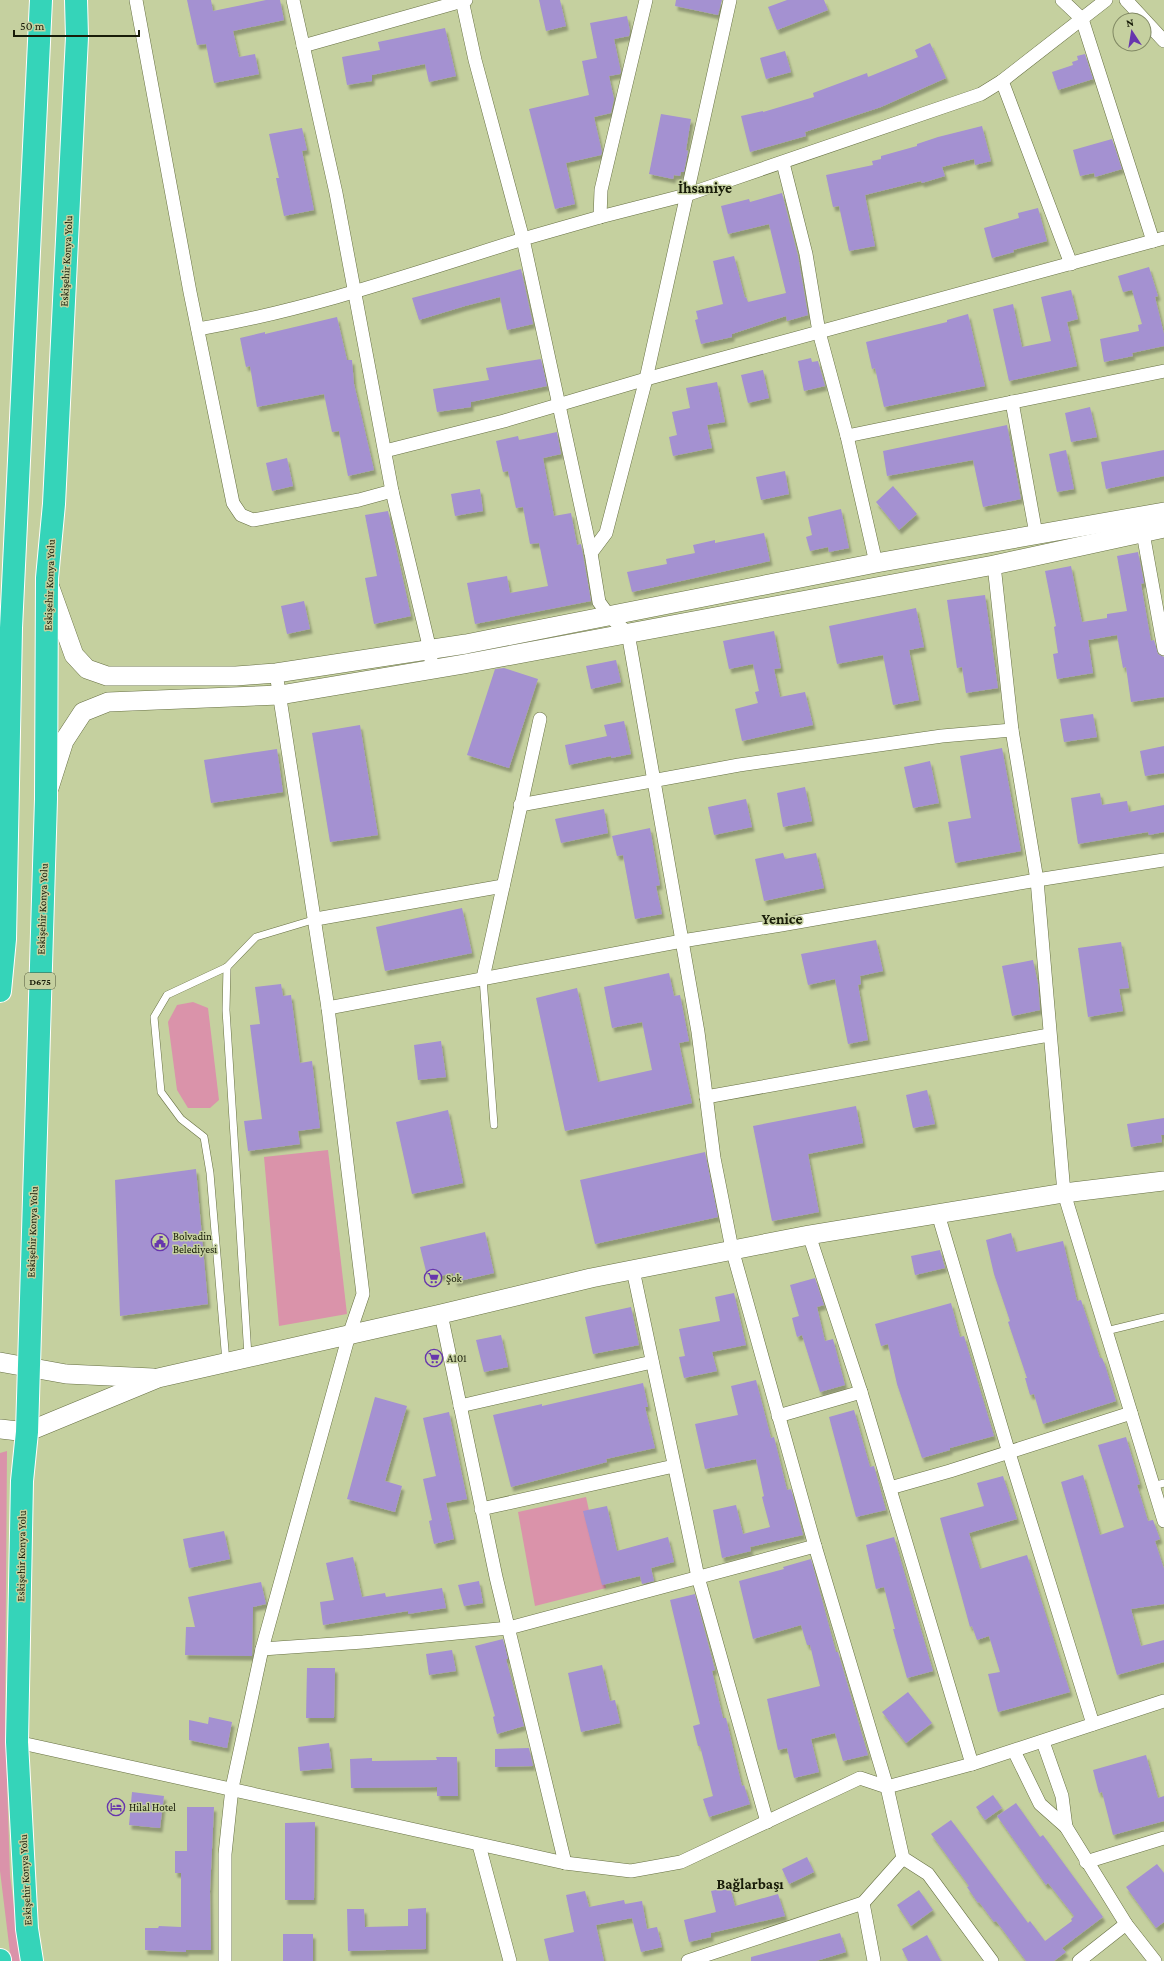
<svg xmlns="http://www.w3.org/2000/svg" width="1164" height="1961" font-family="'Crimson Pro',serif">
<defs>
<filter id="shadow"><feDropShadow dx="2.5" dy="4.5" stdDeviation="1" flood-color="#0004"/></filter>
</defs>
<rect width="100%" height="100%" fill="#c5d09f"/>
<g fill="#da93aa">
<path d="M193 1002 208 1008 219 1100 210 1108H188L177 1090 168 1022 177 1005Z"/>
<path d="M328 1150 347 1314 279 1326 264 1157Z"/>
<path d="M7 1451 5 1718 10 1875 21 1961H11L0 1871V1453Z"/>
<path d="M586 1497 606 1588 535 1606 518 1512Z"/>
</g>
<g fill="#a491d1" filter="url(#shadow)">
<path d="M187 0H211L213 11 266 0H280L284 20 233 31 239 57 255 54 259 74 214 83 206 44 197 45Z"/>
<path d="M539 0H560L566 26 546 31Z"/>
<path d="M676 0H722L718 15 675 6Z"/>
<path d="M787 0H824L828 10 777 30 768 7Z"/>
<path d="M627 16 630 31 629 36 614 39 621 72 620 74 609 76 614 99 611 113 594 117 602 152 601 155 566 163 575 204 555 209 529 109 589 95 582 61 597 58 590 23Z"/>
<path d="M445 28 456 76 429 82 425 64 372 75V81L347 85 342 57 380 50 378 42Z"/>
<path d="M930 43 946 78 881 107 805 132 806 136 750 152 741 116 763 111V112L814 97 813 93 867 73 868 77 918 57 915 50Z"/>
<path d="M785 51 791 72 766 79 760 58Z"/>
<path d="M1085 54 1093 79 1058 90 1052 72 1073 65 1072 62 1078 60 1077 56Z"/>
<path d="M661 114 691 119 686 150 688 151 684 172H681L680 176 674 175 673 179 649 174Z"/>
<path d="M982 126 991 161 975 165 974 159 942 167 945 176 922 183 921 181 865 195 875 246 849 251 839 206 833 207 826 175 873 165 872 161 881 159V156L917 146V144L938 137Z"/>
<path d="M302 128 307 150 302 151 314 210 284 216 276 178H279L269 134Z"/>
<path d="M1112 139 1122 169 1095 177 1094 173 1080 176 1073 150Z"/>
<path d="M782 193 798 256 808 315 787 321 786 316 732 334V337L701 344 695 320 698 319 696 311 723 304 713 261 734 256 745 298 746 297 748 302 786 293 769 224 728 234 721 206 749 199 750 202Z"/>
<path d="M1038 208 1047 241 1013 250 1014 252 992 258 984 228 1019 218 1018 213Z"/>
<path d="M1149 267 1158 296 1155 297 1164 334V346L1132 353 1133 356 1104 362 1100 339 1139 331 1138 325 1142 324 1132 290 1123 292 1118 276Z"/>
<path d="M521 269 533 324 507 330 500 297 465 306 419 320 412 298Z"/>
<path d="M1071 290 1078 319 1067 322 1077 366 1009 381 993 309 1013 304 1022 347 1051 341 1041 297Z"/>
<path d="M968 314 985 386 884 407 875 368 872 369 866 342 947 322V320Z"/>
<path d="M337 317 347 360H352L354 384 374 470 348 476 339 431 332 432 324 394 257 407 250 366 246 367 240 338 265 332V334Z"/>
<path d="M811 358 812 362 818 361 825 386 804 391 798 361Z"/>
<path d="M541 359 547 386 471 402V407L437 412 433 389 489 380 486 368Z"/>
<path d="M763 370 769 398 748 403 741 375Z"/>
<path d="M717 382 725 422 707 425 712 448 673 456 669 437 677 435 672 412 690 408 686 388Z"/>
<path d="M1090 407 1097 437 1071 442 1065 413Z"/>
<path d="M1007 425 1021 499 983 507 973 460 887 476 883 451Z"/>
<path d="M557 432 561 454 543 458 554 516 571 513 577 545 581 544 591 601 475 624 467 583 507 576 510 593 548 586 539 543 530 544 523 507 516 508 508 471 503 472 496 441 518 436 519 440Z"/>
<path d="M1066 450 1074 489 1057 492 1049 454Z"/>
<path d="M1164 450V476L1106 489 1101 462Z"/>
<path d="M287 458 293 486 272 491 266 463Z"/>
<path d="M785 471 789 494 761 500 756 477Z"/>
<path d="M893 486 917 514 899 530 876 502Z"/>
<path d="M480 489 483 511 455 516 451 494Z"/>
<path d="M841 509 849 548 829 552 828 547 810 551 806 537 812 535 808 517Z"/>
<path d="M388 511 411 616 374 624 365 578 377 576 365 515Z"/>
<path d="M764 533 770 561 632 592 627 572 667 564 666 559 695 553 693 545 715 540V543Z"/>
<path d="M1138 552 1144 583 1141 584 1151 641 1154 640 1158 654 1164 657V697L1131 702 1126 667 1123 668 1117 635 1088 640 1093 673 1057 679 1053 654 1058 653 1054 627 1056 626 1045 571 1071 566 1082 622 1107 618V614L1127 611 1117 556Z"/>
<path d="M985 595 998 688 966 693 962 667 957 668 947 600Z"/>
<path d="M304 601 310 629 287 634 281 606Z"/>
<path d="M916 608 924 647 909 650 919 700 893 705 883 655 837 664 829 626Z"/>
<path d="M774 631 781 668 774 669 780 697 805 692 813 725 742 741 735 709 758 703 755 692 759 691 753 664 729 669 723 641Z"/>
<path d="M616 660 621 682 591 689 586 666Z"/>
<path d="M504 668 538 679 509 768 467 755 495 669Z"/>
<path d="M1093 714 1097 737 1064 742 1060 719Z"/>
<path d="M624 721 631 754 611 758V756L569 765 565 745 607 736 604 725Z"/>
<path d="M360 725 378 835 330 842 312 733Z"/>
<path d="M1164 746V773L1145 776 1140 751Z"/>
<path d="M1002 748 1021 851 955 863 948 822 971 818 960 756Z"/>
<path d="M277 749 283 792 211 803 204 760Z"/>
<path d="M930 761 939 803 913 808 904 767Z"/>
<path d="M805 787 812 821 783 827 777 793Z"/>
<path d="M1100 793 1102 805 1127 801 1129 812 1164 805V832L1149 835 1148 832 1078 844 1071 798Z"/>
<path d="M746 799 752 827 714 835 708 807Z"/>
<path d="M604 809 608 833 561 843 555 819Z"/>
<path d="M650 828 660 885 656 886 662 914 635 919 623 855 617 856 612 836Z"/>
<path d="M783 853 785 859 816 853 824 888 764 901 755 859Z"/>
<path d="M462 908 472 953 385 971 376 927Z"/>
<path d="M876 940 883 971 860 976 861 984 858 985 868 1040 848 1044 835 979 808 985 801 954Z"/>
<path d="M1121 942 1129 988 1119 989 1123 1011 1088 1017 1078 948Z"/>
<path d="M1033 960 1038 984 1040 1010 1012 1016 1002 966Z"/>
<path d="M669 973 674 996 680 995 689 1041 679 1043 692 1103 565 1131 536 998 577 988 598 1082 652 1070 642 1022 612 1028 604 987Z"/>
<path d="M281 984 283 996 291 995 300 1063 312 1061 320 1128 298 1131 300 1144 248 1151 244 1121 262 1119 250 1025 260 1024 255 987Z"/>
<path d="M441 1041 446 1077 418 1080 414 1045Z"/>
<path d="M927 1090 935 1124 913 1128 906 1095Z"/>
<path d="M856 1106 863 1143 808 1154 819 1212 772 1221 753 1126Z"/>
<path d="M448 1110 463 1183 412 1194 396 1122Z"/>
<path d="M1164 1118V1135H1161L1162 1142 1131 1147 1127 1124Z"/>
<path d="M705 1152 718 1217 595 1244 580 1180Z"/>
<path d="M196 1169 208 1304 120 1316 115 1180Z"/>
<path d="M485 1232 494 1273 455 1282 453 1273 428 1279 420 1247Z"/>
<path d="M1011 1233 1016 1252 1063 1241 1077 1301 1081 1300 1100 1358H1102L1105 1365 1116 1401 1043 1424 1034 1394 1030 1395 1025 1378H1027L1008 1322 1010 1321 994 1274 986 1240Z"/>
<path d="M940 1250 945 1268 915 1275 911 1256Z"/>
<path d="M815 1278 824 1305 817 1307 825 1341 833 1339 845 1385 820 1392 802 1335 797 1337 792 1318 799 1316 790 1285Z"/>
<path d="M734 1293 746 1345 712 1352 717 1371 684 1378 679 1357 685 1356 679 1329 720 1321 715 1297Z"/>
<path d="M951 1303 960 1337 964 1336 994 1436 950 1448V1450L922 1458 897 1384 888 1344 881 1346 875 1324Z"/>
<path d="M631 1307 639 1345 593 1354 585 1317Z"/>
<path d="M501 1335 508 1367 484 1372 476 1340Z"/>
<path d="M756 1380 771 1438 774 1437 787 1490 791 1489 803 1535 750 1547 751 1551 722 1558 713 1510 736 1505 743 1534 770 1527 762 1497 764 1496 756 1459 705 1469 695 1424 738 1415 731 1386Z"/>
<path d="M643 1383 648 1407H645L655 1448 606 1459 607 1462 511 1487 493 1415 542 1404V1406Z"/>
<path d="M375 1397 407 1406 385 1481 402 1486 395 1512 347 1499Z"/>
<path d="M854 1410 870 1467 874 1466 886 1510 856 1517 829 1417Z"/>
<path d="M449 1412 467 1499 446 1503 454 1539 434 1544 429 1521 432 1520 423 1479 436 1476 423 1418Z"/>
<path d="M1126 1437 1140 1484 1137 1485 1148 1521 1153 1520 1160 1539 1155 1541 1164 1569V1604L1131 1609 1141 1646 1164 1640V1662L1117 1675 1061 1482 1083 1475 1100 1535 1124 1527 1098 1445Z"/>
<path d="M1003 1476 1017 1519 969 1533 980 1569 1027 1555 1070 1692 998 1712 988 1674 1000 1672 989 1636 977 1640 972 1626 970 1627 940 1518 984 1506 977 1483Z"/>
<path d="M607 1506 617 1551 668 1537 674 1562 651 1568 654 1581 642 1584 640 1576 602 1585 583 1511Z"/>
<path d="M224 1531 230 1559 189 1568 183 1539Z"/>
<path d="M894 1537 933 1671 907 1678 893 1629H895L884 1587 876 1589 866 1545Z"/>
<path d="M353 1557 362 1597 385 1593 386 1597 442 1588 446 1608 408 1614V1611L323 1625 320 1602 334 1600 326 1563Z"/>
<path d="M811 1559 836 1652H838L868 1755 843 1761 835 1733 811 1739 819 1772 794 1778 787 1748 778 1750 767 1699 820 1686 810 1645H807L801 1625 753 1639 739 1581 784 1569 783 1567Z"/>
<path d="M479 1581 483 1603 464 1606 458 1585Z"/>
<path d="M261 1582 266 1604 253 1607 252 1656 185 1655 186 1627H195L188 1597Z"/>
<path d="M695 1594 715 1670 712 1671 723 1718H726L742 1786 744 1785 750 1804 709 1817 703 1799 713 1796 700 1746H698L693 1726 700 1724 670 1600Z"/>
<path d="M503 1639 508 1659H506L524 1726 497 1734 493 1717 495 1716 475 1646Z"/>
<path d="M452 1650 456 1671 429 1675 426 1654Z"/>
<path d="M602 1665 610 1701 615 1700 620 1723 581 1732 568 1673Z"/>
<path d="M307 1668H335L334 1718H306Z"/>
<path d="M908 1692 932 1723 906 1743 882 1712Z"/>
<path d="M209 1717 232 1722 227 1748 189 1740V1720L208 1724Z"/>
<path d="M329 1743 332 1768 300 1771 298 1747Z"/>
<path d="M529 1748 533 1766 495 1767V1749Z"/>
<path d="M1146 1755 1158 1798 1164 1796V1821L1113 1835 1102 1792 1099 1793 1093 1770Z"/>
<path d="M436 1757H457L458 1796H437V1787L351 1788 350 1759 372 1758V1761L437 1760Z"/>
<path d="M132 1792 164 1796 160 1828 129 1825Z"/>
<path d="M993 1795 1002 1808 985 1820 976 1807Z"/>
<path d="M1016 1803 1040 1837 1043 1835 1103 1917 1062 1948 1066 1952 1054 1961H1026L996 1921 994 1922 979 1902 978 1903 967 1887 969 1886 931 1834 951 1820 1028 1923 1030 1921 1045 1941 1072 1921 1071 1919 1074 1916 1048 1883 1046 1885 997 1816Z"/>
<path d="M187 1807H214L210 1891 211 1950H186V1952L145 1950V1928H158L159 1926 181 1927V1873H175V1851H187Z"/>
<path d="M315 1822 314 1900H285V1823Z"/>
<path d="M807 1857 814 1872 789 1884 782 1869Z"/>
<path d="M1157 1864 1164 1873V1922L1156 1928 1126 1887Z"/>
<path d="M730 1887 735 1906 778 1894 785 1916 711 1933V1937L689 1942 684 1920 716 1912 711 1891Z"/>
<path d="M919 1890 933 1910 911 1926 897 1905Z"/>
<path d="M585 1891 589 1907 624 1900 625 1904 642 1901 647 1929 657 1927 662 1947 641 1952 632 1918 596 1925 604 1961H549L544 1939 574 1932 566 1895Z"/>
<path d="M426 1908V1949L348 1951 347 1909H364L365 1927 408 1926V1909Z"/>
<path d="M840 1933 846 1952 816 1961H751V1957Z"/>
<rect x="283" y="1934" width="30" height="27"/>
<path d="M927 1935 941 1961H908L902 1949Z"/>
</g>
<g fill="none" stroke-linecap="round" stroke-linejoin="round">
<defs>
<g id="lane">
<path d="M227 967 226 1010 248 1356"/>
<path d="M483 978 494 1125"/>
<path d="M1106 1331 1164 1317"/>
<path d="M226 1362 210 1173 204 1137 181 1119 161 1092 154 1017 167 995 227 967 256 937 316 919"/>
<path d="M1153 1486 1164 1483"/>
</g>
<g id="street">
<path d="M136 0 190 292 233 503 241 515 253 520 359 500 392 491"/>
<path d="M293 0 336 193 392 491 430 650 432 670"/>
<path d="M730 0 646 379 606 533 591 553 599 602 610 617 628 633 698 1032 714 1158 732 1249 815 1546 887 1787 903 1858 928 1874 992 1961"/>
<path d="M1062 0 1082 19 1153 241"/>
<path d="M1126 0 1164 41"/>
<path d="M303 46 466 0"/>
<path d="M1002 81 1071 264"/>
<path d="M783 163 806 254 819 332 847 436 876 563"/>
<path d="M600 217 601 190 646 0"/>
<path d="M198 329C309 310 415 273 523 239L475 60 462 0"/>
<path d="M1012 402 1036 534"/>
<path d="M847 436 1164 371"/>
<path d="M385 451 504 421 646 379 1164 238"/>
<path d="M1143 533 1164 649"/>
<path d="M591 553 523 239 600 217 686 195 981 94 1002 81 1106 0"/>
<path d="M994 565 1012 730 1037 880 1064 1193 1164 1521"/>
<path d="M520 805 739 765 942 736 1012 730"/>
<path d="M316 919 503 886"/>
<path d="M483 978 540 719"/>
<path d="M328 1008 682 941 781 925 1037 880 1164 860"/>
<path d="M706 1097 1049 1035"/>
<path d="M938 1214 1009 1453 1093 1724"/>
<path d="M809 1235 861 1392 972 1764"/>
<path d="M633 1270 698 1577 767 1822"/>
<path d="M441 1314 496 1577 565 1863"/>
<path d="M460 1406 652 1362"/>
<path d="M778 1416 861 1392"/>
<path d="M890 1488 950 1471 1131 1413"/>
<path d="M481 1509 674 1466"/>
<path d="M262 1649 363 1642 509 1628 815 1546"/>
<path d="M17 1742 565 1863 631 1871 681 1862 860 1778 887 1787 972 1764 1164 1701"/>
<path d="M1043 1742 1062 1796 1066 1827"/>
<path d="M1014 1751 1040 1804 1066 1827 1126 1924 1155 1961"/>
<path d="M479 1845 510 1961"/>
<path d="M1086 1862 1164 1838"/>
<path d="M863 1903 874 1961"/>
<path d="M225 1961V1854L232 1788 262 1649 349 1335 363 1294 328 1008 276 673"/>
<path d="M688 1961 863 1903 903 1858"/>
<path d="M1079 1961 1126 1924"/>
</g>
<g id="secondary">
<path d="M49 585 74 655 87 669 107 676H236L276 673 466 644 876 563 1164 512"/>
<path d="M49 788 64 741 83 712 108 702 280 695 464 664 994 565 1164 528"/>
<path d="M0 1362 66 1374 153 1378"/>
<path d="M0 1429 27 1432 158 1378 441 1314 591 1278 809 1235 1064 1193 1164 1181"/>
</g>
<g id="highway">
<path d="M0 991 5 939 11 628 41 0"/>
<path d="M0 1960V1961"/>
<path d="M32 1961 27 1929 17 1742 22 1481 27 1432 46 799 47 578 54 504 77 37 76 0"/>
</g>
</defs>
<use href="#lane" stroke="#677043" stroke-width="8"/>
<use href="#street" stroke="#677043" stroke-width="14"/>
<use href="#secondary" stroke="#677043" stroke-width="20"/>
<use href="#highway" stroke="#fff" stroke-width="24"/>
<use href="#lane" stroke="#fff" stroke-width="7"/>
<use href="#street" stroke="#fff" stroke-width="13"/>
<use href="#secondary" stroke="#fff" stroke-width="19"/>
<use href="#highway" stroke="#35d4b9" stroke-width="22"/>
</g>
<defs>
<symbol id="civic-ring" viewBox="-11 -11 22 22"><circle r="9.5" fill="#c5d09f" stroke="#6736ad" stroke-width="1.5"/><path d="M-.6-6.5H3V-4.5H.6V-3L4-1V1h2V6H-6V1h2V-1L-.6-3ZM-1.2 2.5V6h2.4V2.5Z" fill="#6736ad"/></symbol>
<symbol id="supermarket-ring" viewBox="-11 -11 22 22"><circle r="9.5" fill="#c5d09f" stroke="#6736ad" stroke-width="1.5"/><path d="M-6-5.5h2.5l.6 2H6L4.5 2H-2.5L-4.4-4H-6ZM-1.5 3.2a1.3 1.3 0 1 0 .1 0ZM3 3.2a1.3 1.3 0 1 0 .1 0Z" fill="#6736ad"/></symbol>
<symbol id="hotel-ring" viewBox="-11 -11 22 22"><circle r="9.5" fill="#c5d09f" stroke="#6736ad" stroke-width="1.5"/><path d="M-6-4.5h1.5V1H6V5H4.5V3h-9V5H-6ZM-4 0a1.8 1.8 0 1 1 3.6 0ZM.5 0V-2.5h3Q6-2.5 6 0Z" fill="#6736ad"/></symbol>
</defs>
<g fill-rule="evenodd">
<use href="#civic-ring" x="150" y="1232" width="20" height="20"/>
<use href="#supermarket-ring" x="423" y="1268" width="20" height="20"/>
<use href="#supermarket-ring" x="424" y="1348" width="20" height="20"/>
<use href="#hotel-ring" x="106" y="1797" width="20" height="20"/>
</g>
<g text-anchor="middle" stroke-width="3" stroke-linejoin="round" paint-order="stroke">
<rect fill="#c5d09f" stroke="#4c5236" stroke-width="1" x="25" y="973" width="30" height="16" rx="3"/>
<g font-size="10" font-weight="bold" fill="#181c09">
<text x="40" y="985">D675</text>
</g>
<g font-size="11" fill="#181c09" stroke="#c5d09f">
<text transform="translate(66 261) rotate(-87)" y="4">Eskişehir Konya Yolu</text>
<text transform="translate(49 585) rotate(-88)" y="4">Eskişehir Konya Yolu</text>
<text transform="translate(42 909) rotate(-88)" y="4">Eskişehir Konya Yolu</text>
<text transform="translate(32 1232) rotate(-88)" y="4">Eskişehir Konya Yolu</text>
<text transform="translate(21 1556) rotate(-89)" y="4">Eskişehir Konya Yolu</text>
<text transform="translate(25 1880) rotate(-93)" y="4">Eskişehir Konya Yolu</text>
</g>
<g font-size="11" fill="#181c09" stroke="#c5d09f" text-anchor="start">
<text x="173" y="1240">Bolvadin<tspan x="173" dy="13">Belediyesi</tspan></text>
<text x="446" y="1282">Şok</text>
<text x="447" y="1362">A101</text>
<text x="129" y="1811">Hilal Hotel</text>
</g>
<g font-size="15" font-weight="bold" fill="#181c09" stroke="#c5d09f">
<text x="705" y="193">İhsaniye</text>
<text x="782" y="924">Yenice</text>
<text x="750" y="1889">Bağlarbaşı</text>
</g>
</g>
<g transform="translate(1132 32) rotate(348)"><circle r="19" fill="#c5d09f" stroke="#808863"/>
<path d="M0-3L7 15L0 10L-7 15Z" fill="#6736ad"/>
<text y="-6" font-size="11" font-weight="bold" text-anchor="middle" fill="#181c09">N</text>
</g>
<path d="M14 30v6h125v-6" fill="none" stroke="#181c09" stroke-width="2"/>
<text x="20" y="30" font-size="12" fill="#181c09" stroke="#c5d09f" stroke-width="3" paint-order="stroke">50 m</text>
</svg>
